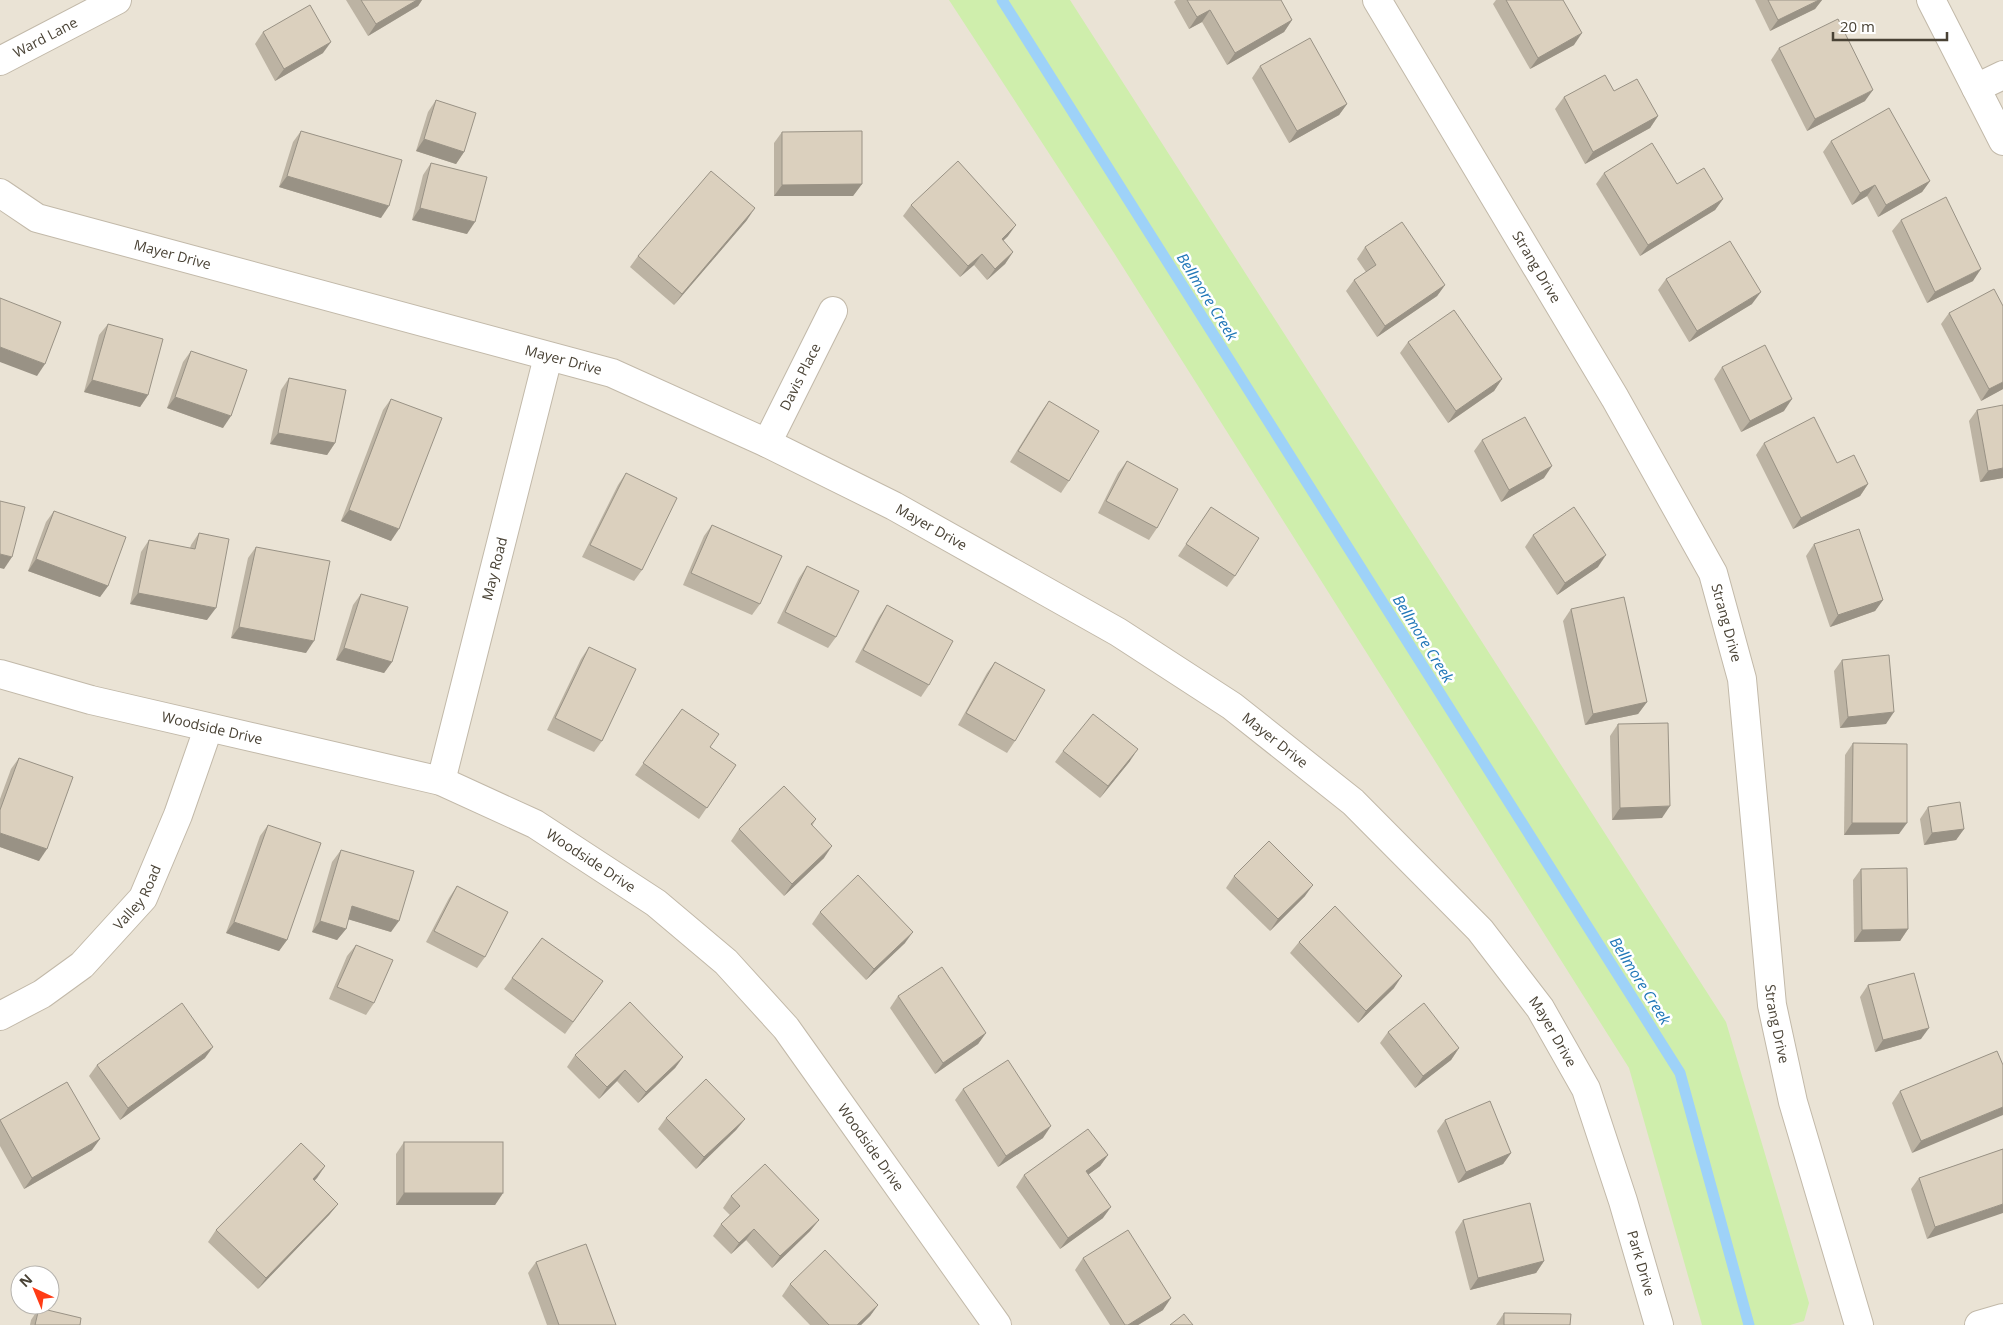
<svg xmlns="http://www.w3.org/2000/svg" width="2003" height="1325" font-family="'Open Sans',sans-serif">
<rect width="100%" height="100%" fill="#f5f1e7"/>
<path fill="#eae3d5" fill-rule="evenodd" d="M0 0H2003V1325H0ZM20 1275H50V1305H20Z"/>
<path fill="#cfeeac" d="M949 0H1070L1726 1022 1809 1303 1804 1321 1790 1325H1702L1629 1068 1114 253Z"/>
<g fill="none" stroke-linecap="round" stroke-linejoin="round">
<path stroke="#9ed2f8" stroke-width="11" d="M1002 0 1680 1073 1749 1325"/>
<defs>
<g id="minor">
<path id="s1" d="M1377 0 1615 398 1713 573 1742 679 1772 1005 1793 1102 1859 1325"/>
<path d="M1931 0 2003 141"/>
<path id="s2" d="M0 61 117 0"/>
<path d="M1976 88 2003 75"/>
<path id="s3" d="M0 193 37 218 612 373 767 443 894 506 1118 632 1232 706 1353 802 1480 930 1540 1008 1586 1089 1623 1201 1659 1325"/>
<path id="s4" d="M767 443 833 311"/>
<path id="s5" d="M0 674 91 700 441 781 535 824 656 903 726 962 786 1028 997 1325"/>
<path id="s6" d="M441 781 548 357"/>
<path id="s7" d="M0 1016 42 994 82 965 143 898 178 815 208 729"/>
<path d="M1979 1325 2003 1318"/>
</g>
</defs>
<use href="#minor" stroke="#c2b9a9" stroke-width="30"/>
<use href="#minor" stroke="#fff" stroke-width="28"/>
</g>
<g fill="#bcb3a3">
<path d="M346 0H422L418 6 368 36Z"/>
<path d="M1176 0H1281L1292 20 1284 32 1227 65 1202 22 1189 29 1174 2Z"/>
<path d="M1496 0H1563L1574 45 1530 69 1493 4Z"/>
<path d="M1755 0H1822L1815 9 1770 31Z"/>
<path d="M263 32 323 53 275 81 255 44Z"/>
<path d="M1779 48 1865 101 1807 131 1771 60Z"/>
<path d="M1260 66 1347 104 1339 115 1289 143 1252 78Z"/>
<path d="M1614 91 1658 116 1650 128 1585 164 1555 109 1564 97Z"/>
<path d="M436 100 464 152 456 164 416 151 428 112Z"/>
<path d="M301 131 381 218 279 187 293 142Z"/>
<path d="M782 132 862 184 853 196H774V143Z"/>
<path d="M1831 141 1930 181 1922 192 1878 217 1867 196 1852 205 1823 152Z"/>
<path d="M431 163 467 234 412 220 423 175Z"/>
<path d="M1604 173 1677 184 1723 199 1715 210 1640 256 1596 184Z"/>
<path d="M911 205 1008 236 1003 241 1013 252 1005 264 987 280 974 265 960 277 903 216Z"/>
<path d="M747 220 674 305 630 267 638 256Z"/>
<path d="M1901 220 1973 281 1927 303 1892 231Z"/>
<path d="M1365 247 1445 285 1437 296 1377 337 1346 291 1354 280 1366 272 1357 259Z"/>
<path d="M1666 279 1752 304 1689 342 1658 290Z"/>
<path d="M1949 313 2003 389 1981 401 1941 324Z"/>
<path d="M108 324 148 395 140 407 84 392 99 335Z"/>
<path d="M1408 342 1502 379 1494 391 1448 423 1400 353Z"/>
<path d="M191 351 223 428 167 408 183 362Z"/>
<path d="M1722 367 1784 411 1741 432 1714 379Z"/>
<path d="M289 378 335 443 327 455 270 444 281 390Z"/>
<path d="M391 399V541L341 521 383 410Z"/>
<path d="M1049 401 1069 481 1061 493 1010 462 1041 412Z"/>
<path d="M1977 410 2003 478 1980 482 1969 421Z"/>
<path d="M1482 440 1544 478 1501 502 1474 451Z"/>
<path d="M1764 443 1837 463 1868 484 1860 496 1793 529 1756 455Z"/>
<path d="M1127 461 1157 528 1149 540 1098 513 1118 473Z"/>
<path d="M626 473 642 570 634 581 582 557 618 485Z"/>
<path d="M1211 507 1235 576 1227 587 1178 556Z"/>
<path d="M54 511 108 586 100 597 28 571 46 522Z"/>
<path d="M712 525 760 604 752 615 683 585 704 536Z"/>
<path d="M199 533 207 620 130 604 141 552 149 540 190 548 191 545Z"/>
<path d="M1533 535 1598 567 1557 595 1525 547Z"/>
<path d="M1814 544 1883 600 1875 611 1830 627 1806 556Z"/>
<path d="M256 547 306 653 231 638 248 558Z"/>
<path d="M807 566 836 637 828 648 777 623 799 578Z"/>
<path d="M361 594 392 662 384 673 336 660 353 605Z"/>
<path d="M887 605 929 685 921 697 855 662 879 617Z"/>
<path d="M1571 609 1647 702 1638 714 1585 725 1563 621Z"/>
<path d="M589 647 602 741 594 752 547 730 581 659Z"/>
<path d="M1842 660 1886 724 1840 728 1834 671Z"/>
<path d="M995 662 1015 741 1007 753 958 725 987 673Z"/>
<path d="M682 709 710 747 736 765 699 819 635 775Z"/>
<path d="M1618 724 1662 818 1612 820 1610 736Z"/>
<path d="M1853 743 1899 834 1844 835 1845 755Z"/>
<path d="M1063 751 1130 761 1100 798 1055 762Z"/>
<path d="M19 758 39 861 0 847V799L11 769Z"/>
<path d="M1928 807 1964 829 1956 840 1924 845 1920 819Z"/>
<path d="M816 819 812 826 824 858 784 896 731 841 739 829Z"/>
<path d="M268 825 287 940 279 951 226 933 260 836Z"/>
<path d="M341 850 391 932 348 919 346 929 337 940 312 932 332 862Z"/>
<path d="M1861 869 1908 929 1900 941 1854 942 1853 880Z"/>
<path d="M1234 876 1305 896 1270 931 1226 888Z"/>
<path d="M457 886 485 957 477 968 426 942 449 898Z"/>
<path d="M820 912 905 943 866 980 812 924Z"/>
<path d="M1299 942 1394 988 1358 1023 1290 953Z"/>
<path d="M356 945 374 1003 366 1015 329 999 347 956Z"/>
<path d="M512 978 603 981 565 1034 504 989Z"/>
<path d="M1868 985 1921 1039 1875 1052 1860 997Z"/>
<path d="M898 996 986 1033 978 1044 935 1074 890 1008Z"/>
<path d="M1388 1032 1459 1048 1451 1060 1415 1088 1380 1043Z"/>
<path d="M575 1055 683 1057 675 1068 638 1103 617 1081 599 1099 567 1067Z"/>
<path d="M205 1058 120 1120 89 1076 97 1065Z"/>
<path d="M2003 1065 1912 1153 1892 1103 1900 1091Z"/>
<path d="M963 1089 1043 1138 998 1167 955 1100Z"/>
<path d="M666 1118 745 1119 736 1130 696 1169 658 1129Z"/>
<path d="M0 1120 92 1150 24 1189 0 1146Z"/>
<path d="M1445 1120 1511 1153 1503 1164 1458 1183 1437 1131Z"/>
<path d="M404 1142 503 1193 495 1205H396V1154Z"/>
<path d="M2003 1149 1927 1239 1911 1189 1919 1178Z"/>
<path d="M1108 1155 1100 1166 1088 1175 1103 1218 1060 1249 1016 1187 1024 1175Z"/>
<path d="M325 1166 314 1181 338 1204 329 1215 258 1289 208 1242 216 1230Z"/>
<path d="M731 1196 819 1220 810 1231 772 1268 746 1240 731 1254 713 1236 721 1224 730 1215 723 1208Z"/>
<path d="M1463 1220 1544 1261 1536 1273 1470 1290 1455 1232Z"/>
<path d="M1083 1258 1163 1310 1138 1325H1110L1075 1270Z"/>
<path d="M536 1262 616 1325H547L528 1273Z"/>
<path d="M790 1284 878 1305 870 1316 861 1325H810L782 1296Z"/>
<path d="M39 1308 80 1325H30L31 1320Z"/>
<path d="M1504 1313 1570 1325H1496Z"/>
</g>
<g fill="#999285">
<path d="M417 0H422L418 6 368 36 376 24Z"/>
<path d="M1819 0H1822L1815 9 1770 31 1778 20Z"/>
<path d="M1210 10 1202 22 1189 29 1197 17Z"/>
<path d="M1292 20 1284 32 1227 65 1235 53Z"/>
<path d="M1582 33 1574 45 1530 69 1538 58Z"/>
<path d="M331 42 323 53 275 81 284 69Z"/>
<path d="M1873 90 1865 101 1807 131 1815 119Z"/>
<path d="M1347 104 1339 115 1289 143 1297 131Z"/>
<path d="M1658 116 1650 128 1585 164 1593 152Z"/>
<path d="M424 139 464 152 456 164 416 151Z"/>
<path d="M287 176 389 206 381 218 279 187Z"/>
<path d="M1930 181 1922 192 1878 217 1886 205Z"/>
<path d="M862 184 853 196H774L782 185Z"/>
<path d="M1875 185 1867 196 1852 205 1860 193Z"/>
<path d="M1723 199 1715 210 1640 256 1648 245Z"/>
<path d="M420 208 475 222 467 234 412 220Z"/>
<path d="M755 208 747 220 674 305 682 294Z"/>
<path d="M1016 225 1008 236 993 250 1002 239Z"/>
<path d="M1013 252 1005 264 987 280 995 269Z"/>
<path d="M982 254 974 265 960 277 968 266Z"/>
<path d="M1981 269 1973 281 1927 303 1935 292Z"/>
<path d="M1445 285 1437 296 1377 337 1385 326Z"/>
<path d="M1761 292 1752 304 1689 342 1697 331Z"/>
<path d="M0 347 45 364 37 376 0 362Z"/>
<path d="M1502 379 1494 391 1448 423 1456 411Z"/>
<path d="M92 380 148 395 140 407 84 392Z"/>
<path d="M2003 382V389L1981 401 1989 389Z"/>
<path d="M175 397 231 416 223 428 167 408Z"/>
<path d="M1792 399 1784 411 1741 432 1750 421Z"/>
<path d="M278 433 335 443 327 455 270 444Z"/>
<path d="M1552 466 1544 478 1501 502 1509 490Z"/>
<path d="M2003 468V478L1980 482 1988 471Z"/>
<path d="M1868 484 1860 496 1793 529 1801 518Z"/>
<path d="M349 510 399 529 391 541 341 521Z"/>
<path d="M0 554 12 557 4 569 0 568Z"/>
<path d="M1606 555 1598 567 1557 595 1565 583Z"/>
<path d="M36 559 108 586 100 597 28 571Z"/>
<path d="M138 593 216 608 207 620 130 604Z"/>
<path d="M1883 600 1875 611 1830 627 1838 615Z"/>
<path d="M239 627 314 641 306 653 231 638Z"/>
<path d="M344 648 392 662 384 673 336 660Z"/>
<path d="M1647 702 1638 714 1585 725 1593 714Z"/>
<path d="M1894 712 1886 724 1840 728 1848 717Z"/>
<path d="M1138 749 1130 761 1100 798 1108 786Z"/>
<path d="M1670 806 1662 818 1612 820 1620 808Z"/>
<path d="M1852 823H1907L1899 834 1844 835Z"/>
<path d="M1964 829 1956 840 1924 845 1932 833Z"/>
<path d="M0 833 47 849 39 861 0 847Z"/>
<path d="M832 846 824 858 784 896 792 884Z"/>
<path d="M1313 885 1305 896 1270 931 1278 919Z"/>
<path d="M352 906 399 921 391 932 344 918Z"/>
<path d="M320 921 346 929 337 940 312 932Z"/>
<path d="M234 922 287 940 279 951 226 933Z"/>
<path d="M1908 929 1900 941 1854 942 1862 930Z"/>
<path d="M913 932 905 943 866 980 874 969Z"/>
<path d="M1402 976 1394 988 1358 1023 1366 1011Z"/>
<path d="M1929 1028 1921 1039 1875 1052 1883 1040Z"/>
<path d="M986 1033 978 1044 935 1074 943 1063Z"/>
<path d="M213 1047 205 1058 120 1120 128 1108Z"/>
<path d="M1459 1048 1451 1060 1415 1088 1423 1076Z"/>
<path d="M683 1057 675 1068 638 1103 646 1092Z"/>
<path d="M625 1070 617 1081 599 1099 607 1087Z"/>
<path d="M2003 1107V1115L1912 1153 1921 1141Z"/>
<path d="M745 1119 736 1130 696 1169 704 1157Z"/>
<path d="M1051 1126 1043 1138 998 1167 1006 1156Z"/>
<path d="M100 1139 92 1150 24 1189 32 1178Z"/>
<path d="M1511 1153 1503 1164 1458 1183 1466 1172Z"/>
<path d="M1108 1155 1100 1166 1078 1182 1086 1171Z"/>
<path d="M325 1166 317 1178 305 1191 313 1179Z"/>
<path d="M404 1193H503L495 1205H396Z"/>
<path d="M338 1204 329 1215 258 1289 266 1278Z"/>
<path d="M2003 1204V1213L1927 1239 1935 1227Z"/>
<path d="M1111 1207 1103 1218 1060 1249 1068 1238Z"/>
<path d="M819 1220 810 1231 772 1268 780 1256Z"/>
<path d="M754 1229 746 1240 731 1254 739 1243Z"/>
<path d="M1544 1261 1536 1273 1470 1290 1478 1278Z"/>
<path d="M1171 1298 1163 1310 1138 1325H1128Z"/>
<path d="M878 1305 870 1316 861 1325H857Z"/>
</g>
<g fill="#dbd0be" stroke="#999285">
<path d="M361 0H417L376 24Z"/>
<path d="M1187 0H1281L1292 20 1235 53 1210 10 1197 17Z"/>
<path d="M1506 0H1563L1582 33 1538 58Z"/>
<path d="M1768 0H1819L1778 20Z"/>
<path d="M310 5 331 42 284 69 263 32Z"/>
<path d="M1838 19 1873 90 1815 119 1779 48Z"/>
<path d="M1310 38 1347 104 1297 131 1260 66Z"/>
<path d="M1605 75 1614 91 1637 79 1658 116 1593 152 1564 97Z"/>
<path d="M436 100 476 113 464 152 424 139Z"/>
<path d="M1889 108 1930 181 1886 205 1875 185 1860 193 1831 141Z"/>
<path d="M301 131 402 160 389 206 287 176Z"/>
<path d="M862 131V184L782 185V132Z"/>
<path d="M1652 143 1677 184 1704 168 1723 199 1648 245 1604 173Z"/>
<path d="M958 161 1016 225 1002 239 1013 252 995 269 982 254 968 266 911 205Z"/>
<path d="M431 163 487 177 475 222 420 208Z"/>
<path d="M711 171 755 208 682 294 638 256Z"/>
<path d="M1946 197 1981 269 1935 292 1901 220Z"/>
<path d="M1402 222 1445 285 1385 326 1354 280 1376 265 1365 247Z"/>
<path d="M1730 241 1761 292 1697 331 1666 279Z"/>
<path d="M1994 289 2003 306V382L1989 389 1949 313Z"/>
<path d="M0 298 61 322 45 364 0 347Z"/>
<path d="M1454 310 1502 379 1456 411 1408 342Z"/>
<path d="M108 324 163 339 148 395 92 380Z"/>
<path d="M1765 345 1792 399 1750 421 1722 367Z"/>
<path d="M191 351 247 370 231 416 175 397Z"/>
<path d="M289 378 346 390 335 443 278 433Z"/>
<path d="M391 399 442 418 399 529 349 510Z"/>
<path d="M1049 401 1099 431 1069 481 1018 451Z"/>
<path d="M2003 405V468L1988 471 1977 410Z"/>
<path d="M1525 417 1552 466 1509 490 1482 440Z"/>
<path d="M1814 417 1837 463 1854 455 1868 484 1801 518 1764 443Z"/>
<path d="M1127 461 1178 489 1157 528 1106 501Z"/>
<path d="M626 473 677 498 642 570 590 545Z"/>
<path d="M0 501 25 507 12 557 0 554Z"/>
<path d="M1211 507 1259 538 1235 576 1186 544Z"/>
<path d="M1574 507 1606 555 1565 583 1533 535Z"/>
<path d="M54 511 126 537 108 586 36 559Z"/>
<path d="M712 525 782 556 760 604 691 573Z"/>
<path d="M1859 529 1883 600 1838 615 1814 544Z"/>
<path d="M199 533 229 539 216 608 138 593 149 540 195 549Z"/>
<path d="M256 547 330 561 314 641 239 627Z"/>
<path d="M807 566 859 591 836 637 785 612Z"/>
<path d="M361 594 408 607 392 662 344 648Z"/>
<path d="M1624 597 1647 702 1593 714 1571 609Z"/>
<path d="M887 605 953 641 929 685 863 650Z"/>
<path d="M589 647 636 669 602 741 555 718Z"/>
<path d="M1889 655 1894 712 1848 717 1842 660Z"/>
<path d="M995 662 1045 690 1015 741 966 713Z"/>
<path d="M682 709 719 734 710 747 736 765 707 808 643 763Z"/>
<path d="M1093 714 1138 749 1108 786 1063 751Z"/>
<path d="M1668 723 1670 806 1620 808 1618 724Z"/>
<path d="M1853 743 1907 744V823H1852Z"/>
<path d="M19 758 73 777 47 849 0 833V810Z"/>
<path d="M784 786 816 819 811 824 832 846 792 884 739 829Z"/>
<path d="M1960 802 1964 829 1932 833 1928 807Z"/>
<path d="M268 825 321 843 287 940 234 922Z"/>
<path d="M1269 841 1313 885 1278 919 1234 876Z"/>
<path d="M341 850 414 871 399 921 352 906 346 929 320 921Z"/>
<path d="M1907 868 1908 929 1862 930 1861 869Z"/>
<path d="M858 875 913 932 874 969 820 912Z"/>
<path d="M457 886 508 912 485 957 434 931Z"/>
<path d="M1335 906 1402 976 1366 1011 1299 942Z"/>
<path d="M542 938 603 981 573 1022 512 978Z"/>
<path d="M356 945 393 960 374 1003 337 987Z"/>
<path d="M942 967 986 1033 943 1063 898 996Z"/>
<path d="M1914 973 1929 1028 1883 1040 1868 985Z"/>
<path d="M630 1002 683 1057 646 1092 625 1070 607 1087 575 1055Z"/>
<path d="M182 1003 213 1047 128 1108 97 1065Z"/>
<path d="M1424 1003 1459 1048 1423 1076 1388 1032Z"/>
<path d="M1997 1051 2003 1065V1107L1921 1141 1900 1091Z"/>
<path d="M1008 1060 1051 1126 1006 1156 963 1089Z"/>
<path d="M706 1079 745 1119 704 1157 666 1118Z"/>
<path d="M67 1082 100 1139 32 1178 0 1120Z"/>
<path d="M1490 1101 1511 1153 1466 1172 1445 1120Z"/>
<path d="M1088 1129 1108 1155 1086 1171 1111 1207 1068 1238 1024 1175Z"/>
<rect x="404" y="1142" width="99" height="51"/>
<path d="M301 1143 325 1166 313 1179 338 1204 266 1278 216 1230Z"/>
<path d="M2003 1149V1204L1935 1227 1919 1178Z"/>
<path d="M765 1164 819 1220 780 1256 754 1229 739 1243 721 1224 740 1206 731 1196Z"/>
<path d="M1530 1203 1544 1261 1478 1278 1463 1220Z"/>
<path d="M1128 1230 1171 1298 1128 1325H1125L1083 1258Z"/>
<path d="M586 1244 616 1325H559L536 1262Z"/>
<path d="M825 1250 878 1305 857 1325H829L790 1284Z"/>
<path d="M39 1308 81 1318 80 1325H35Z"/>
<path d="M1504 1313 1571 1314 1570 1325H1504Z"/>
<path d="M1184 1314 1193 1325H1170Z"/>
</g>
<g text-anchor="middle" stroke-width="5" stroke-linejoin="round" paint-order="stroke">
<g font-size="14" fill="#494235" stroke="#fff">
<text dy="5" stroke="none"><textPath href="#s2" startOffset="51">Ward Lane</textPath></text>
<text dy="5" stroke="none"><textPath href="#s3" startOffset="185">Mayer Drive</textPath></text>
<text dy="5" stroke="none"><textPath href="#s1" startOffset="311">Strang Drive</textPath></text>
<text dy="5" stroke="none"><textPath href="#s3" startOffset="590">Mayer Drive</textPath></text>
<text dy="5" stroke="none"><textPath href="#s4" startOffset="74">Davis Place</textPath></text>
<text dy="5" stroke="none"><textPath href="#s3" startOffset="995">Mayer Drive</textPath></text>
<text dy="5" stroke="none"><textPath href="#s6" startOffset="219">May Road</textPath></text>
<text dy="5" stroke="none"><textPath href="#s1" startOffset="716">Strang Drive</textPath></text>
<text dy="5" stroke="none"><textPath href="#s5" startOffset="219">Woodside Drive</textPath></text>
<text dy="5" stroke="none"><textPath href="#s3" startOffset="1400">Mayer Drive</textPath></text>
<text dy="5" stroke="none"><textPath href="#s5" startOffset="624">Woodside Drive</textPath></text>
<text dy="5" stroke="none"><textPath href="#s7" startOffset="185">Valley Road</textPath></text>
<text dy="5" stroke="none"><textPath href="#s1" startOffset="1121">Strang Drive</textPath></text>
<text dy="5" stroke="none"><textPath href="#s3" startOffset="1805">Mayer Drive</textPath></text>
<text dy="5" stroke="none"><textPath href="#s5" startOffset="1029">Woodside Drive</textPath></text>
<text dy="5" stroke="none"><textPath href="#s3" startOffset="2054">Park Drive</textPath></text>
</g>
<g font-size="15" font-style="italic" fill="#2177b8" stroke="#fff">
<text transform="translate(1207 297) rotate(58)" y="5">Bellmore Creek</text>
<text transform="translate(1423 639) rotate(58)" y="5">Bellmore Creek</text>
<text transform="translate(1640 981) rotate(58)" y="5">Bellmore Creek</text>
</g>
</g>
<g transform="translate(35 1290) rotate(316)"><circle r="24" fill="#ffffff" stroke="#b6b3ae"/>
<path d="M0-4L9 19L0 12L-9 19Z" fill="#ff3b15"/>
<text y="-8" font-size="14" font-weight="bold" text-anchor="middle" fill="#494235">N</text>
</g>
<path d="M1833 32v8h114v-8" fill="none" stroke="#494235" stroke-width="2.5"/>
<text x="1840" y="32" font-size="15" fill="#494235" stroke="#ffffff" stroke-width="4" paint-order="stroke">20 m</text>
</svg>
